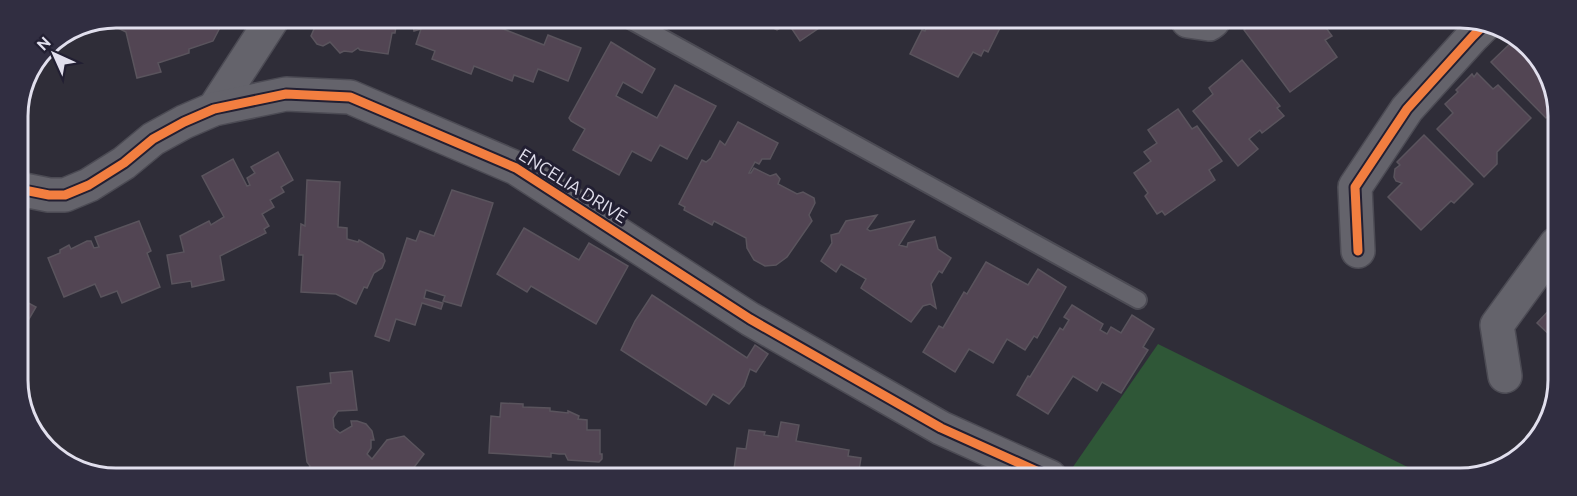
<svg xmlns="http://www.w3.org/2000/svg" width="1577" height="496" font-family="Ubuntu,sans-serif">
<rect width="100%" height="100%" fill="#2f2d38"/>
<path fill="#2f5737" d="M1158 344 1430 478 1066 477Z"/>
<g fill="#524553" stroke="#5a545d" stroke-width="1.5">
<path d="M116 18H225L213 41 189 49V53L158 63 161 72 137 78 126 32 110 24Z"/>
<path d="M306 18 397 19 395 33H392L388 54 360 50 358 48 352 52 344 51 340 53 330 42 323 46 317 44 311 36 314 29Z"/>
<path d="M412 19H473L487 24 488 23 544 45 548 35 581 48 568 81 538 69 533 82 514 75 512 81 474 66 471 74 432 59 435 51 416 44 421 29 414 31Z"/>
<path d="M758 20H814L819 28 800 41 788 23 777 30Z"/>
<path d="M924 20H1004L988 52 984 50 981 56 973 52 958 77 910 54 922 30 925 31 929 23Z"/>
<path d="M1256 21H1321L1332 36 1325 40 1337 57 1290 92 1244 30Z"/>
<path d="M1515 39 1534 51 1557 97 1553 103 1557 107 1546 118 1491 62Z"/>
<path d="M611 42 655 69 642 93 623 82 616 96 657 118 675 85 716 106 687 159 660 145 651 161 632 151 619 175 573 150 585 129 571 121 569 118Z"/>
<path d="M1242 60 1280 106 1277 108 1284 116 1262 133 1260 130 1249 139 1258 149 1238 166 1193 111 1213 94 1209 88Z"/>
<path d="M1477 73 1493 89 1498 85 1531 118 1497 152V164L1484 177 1437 129 1453 113 1445 104 1458 92 1456 90 1472 74 1474 77Z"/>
<path d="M1178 109 1192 129 1197 126 1222 161 1209 170 1215 180 1165 215 1162 211 1157 214 1145 196 1148 193 1134 173 1151 161 1144 152 1157 143 1148 130Z"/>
<path d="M738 122 778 143 770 159H762L759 164 755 162 749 173H751L754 168 770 176 776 174 780 179 778 184 797 194 803 192 814 198 815 203 809 215 812 221 787 257 776 265 765 266 754 260 747 248 746 238 714 221 712 225 684 210 685 207 679 204 702 160 706 162 711 158 720 141 725 145Z"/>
<path d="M1424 135 1473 184 1454 203 1451 201 1421 230 1388 197 1402 183 1396 181 1394 177 1395 169 1400 165 1397 162Z"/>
<path d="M278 152 293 180 281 187 284 192 270 200 274 207 262 214 269 226 264 229 266 233 220 256 224 280 192 287 191 281 172 284 167 255 184 252 180 236 209 221 211 225 224 217 202 176 233 159 247 186 250 185 247 178 255 173 251 167Z"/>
<path d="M307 180 340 182 338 227 347 228V239L358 242 359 240 383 254 385 261 382 268 374 273 367 288 364 287 356 304 336 294 301 292 303 255H299L301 224 305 226Z"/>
<path d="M452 190 493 203 461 306 443 301 445 296 426 290 424 298 443 303 441 309 422 303 415 325 396 319 389 341 375 336 407 238 416 241 420 231 434 236Z"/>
<path d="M877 215 867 229 870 231 914 221 899 245 907 247 908 243 935 237 938 249 951 258 942 273 939 271 931 284 936 308 930 304 923 306 911 322 861 288 866 279 841 264 836 272 821 261 832 243 831 235 839 233 846 221Z"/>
<path d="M139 221 151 251 147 253 160 287 122 303 117 291 101 297 95 284 64 297 48 258 60 253V250L69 245 71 249 87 241H91L94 248 99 247 95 237Z"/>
<path d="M524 228 579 260 589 243 628 266 596 324 531 286 527 292 497 274Z"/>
<path d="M986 262 1028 285 1038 269 1066 287 1037 338 1034 336 1025 350 1007 339 993 363 969 349 955 372 923 352 939 326 943 328 964 292 967 294Z"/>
<path d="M652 295 747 358 755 345 768 354 756 372 750 369 744 386 729 404 713 394 706 405 621 350 635 321Z"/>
<path d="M19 298 36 307 19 336Z"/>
<path d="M1556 303V341L1537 323Z"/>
<path d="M1072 305 1103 324 1100 330 1107 334 1111 327 1121 333 1132 315 1154 329 1143 347 1148 350 1121 393 1102 382 1097 391 1073 376 1048 414 1017 395 1028 376 1030 377 1060 328 1063 330 1069 320 1064 317Z"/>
<path d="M352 371 357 410 338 411 333 418 334 428 340 433 352 426 351 421H357L366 424 372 431 374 440H371V448L367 454 372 459 387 440 404 436 424 454 409 474 306 475 310 466 307 462 297 387 331 383 330 373Z"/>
<path d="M501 403 523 404V407L550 408V411L568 413V411L579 416 578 419 587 420V430H600V454H602V459L599 462 568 460 565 454H559L551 453V457L489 453 491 416 500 417Z"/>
<path d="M781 422 799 425 796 441 849 450 848 456 861 458 858 476H733L737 448 746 449 749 430 765 432 764 435 778 437Z"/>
</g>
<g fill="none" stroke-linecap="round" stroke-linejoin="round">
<defs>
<path id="lane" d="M628 19 1138 300"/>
<g id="street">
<path d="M1188 21 1209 24 1213 21"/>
<path d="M214 109 273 18"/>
<path d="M19 189 49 195H65L89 185 124 163 153 139 184 122 214 109 286 94 350 97 516 168 750 319 941 428 1050 477"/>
<path d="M1358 251 1355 187 1407 109 1473 36 1487 22"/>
<path d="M1505 376 1497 325 1556 244"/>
</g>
</defs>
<use href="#lane" stroke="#4c4b54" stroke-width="20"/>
<use href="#street" stroke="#4c4b54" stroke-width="36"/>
<use href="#lane" stroke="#64636b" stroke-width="16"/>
<use href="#street" stroke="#64636b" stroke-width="33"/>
<defs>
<g id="cycleway">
<path d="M19 189 49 195H65L89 185 124 163 153 139 184 122 214 109 286 94 350 97 516 168 750 319 941 428 1050 477"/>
<path d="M1358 251 1355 187 1407 109 1473 36 1487 22"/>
</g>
</defs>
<use href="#cycleway" stroke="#221f32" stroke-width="13"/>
<use href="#cycleway" stroke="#f27e40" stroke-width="9"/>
</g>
<g text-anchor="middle" stroke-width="6" stroke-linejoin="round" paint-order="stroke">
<g font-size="18" fill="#e1dfed" stroke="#221f32">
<text transform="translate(573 186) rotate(32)" y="6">ENCELIA DRIVE</text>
</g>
</g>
<path d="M0 0H1577V496H0ZM116 28H1460A88 88 0 0 1 1548 116V380A88 88 0 0 1 1460 468H116A88 88 0 0 1 28 380V116A88 88 0 0 1 116 28Z" fill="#312e41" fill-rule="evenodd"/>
<path fill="none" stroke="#e1dfed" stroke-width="3" d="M116 28H1460A88 88 0 0 1 1548 116V380A88 88 0 0 1 1460 468H116A88 88 0 0 1 28 380V116A88 88 0 0 1 116 28Z"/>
<g transform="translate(54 54) rotate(315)" stroke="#221f32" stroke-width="4.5" paint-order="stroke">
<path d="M0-4.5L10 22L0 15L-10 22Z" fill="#e1dfed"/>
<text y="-9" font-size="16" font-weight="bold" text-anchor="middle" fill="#e1dfed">N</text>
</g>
</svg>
